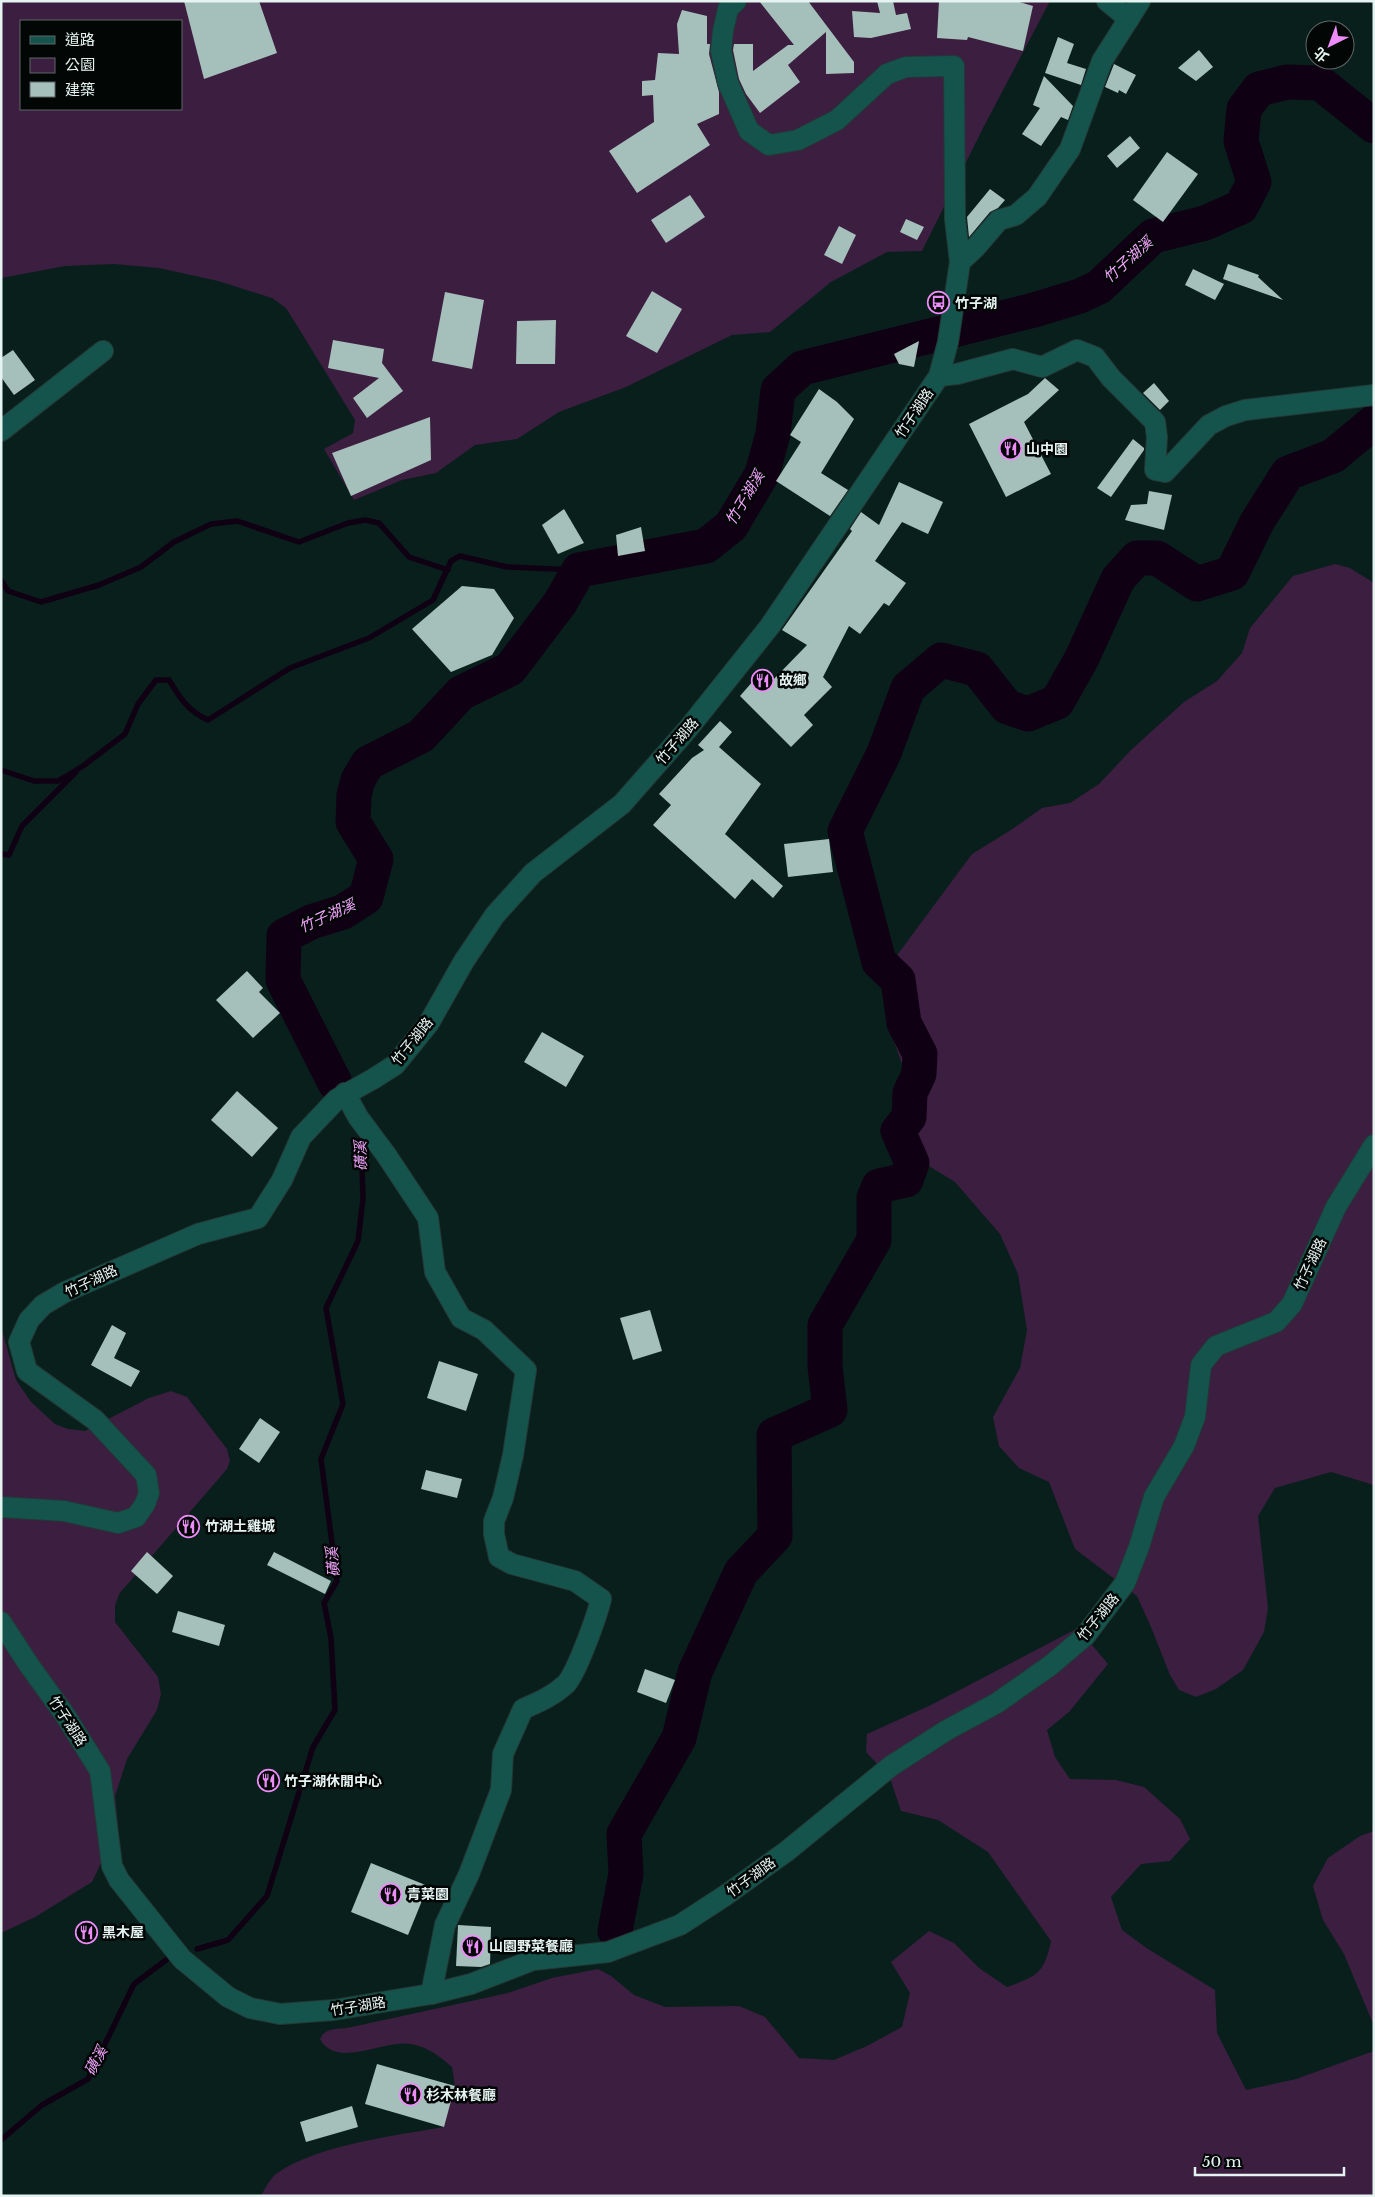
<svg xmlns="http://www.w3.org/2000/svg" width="1375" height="2197" font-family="'Libre Baskerville','Noto Sans TC',serif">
<rect width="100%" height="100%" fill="#091f1c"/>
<g fill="#3c1e40" fill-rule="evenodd">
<path d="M1 1H1050L983 128 922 251 887 252 831 282 770 332 732 335 626 387 559 412 517 439 475 445 436 473 402 480 354 500 324 449 353 433 355 420 296 324 286 308 272 298 218 281 159 268 114 264 65 266 1 278ZM21 21H181V109H21Z"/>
<path d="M1335 564 1350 568 1374 583V1485L1331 1472 1275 1488 1258 1516 1268 1608 1264 1632 1243 1670 1216 1689 1196 1697 1179 1690 1170 1675 1151 1627 1137 1596 1075 1549 1049 1482 1019 1468 999 1446 993 1417 1020 1368 1027 1330 1018 1274 1000 1234 955 1182 924 1163 909 1140 902 1064 888 1025 886 996V985L898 954 972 854 1011 830 1042 808 1070 803 1099 784 1131 750 1184 702 1217 681 1242 653 1250 628 1293 576Z"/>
<path d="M1 1327 16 1380 31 1402 55 1424 68 1429 85 1431 149 1398 171 1391 187 1397 227 1449 230 1461 227 1469 119 1594 115 1606V1622L158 1677 161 1694 157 1710 127 1759 115 1796 118 1827 92 1882 35 1917 1 1933Z"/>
<path d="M1078 1628 1108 1664 1069 1712 1047 1730 1055 1757 1070 1779 1116 1780 1144 1787 1180 1819 1190 1839 1170 1861 1141 1864 1111 1897 1122 1930 1148 1949 1215 1990 1217 2033 1246 2090 1296 2079 1374 2051V2196H261C265 2188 270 2179 276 2174 316 2145 394 2136 443 2127L455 2086 452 2067C439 2056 428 2047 411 2044 383 2039 337 2070 320 2039 325 2028 336 2029 347 2028L508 1993 552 1978 598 1969 611 1976 634 1995 665 2007 739 2006 765 2017 799 2058 834 2060 867 2046 902 2027 910 1993 891 1962 929 1931 954 1943 979 1968 1007 1987C1037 1976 1044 1974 1051 1941L988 1852 938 1820 901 1811 890 1778 866 1752 867 1734 931 1705Z"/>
<path d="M1374 1831V2026L1344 1954 1323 1920 1313 1886 1328 1858 1360 1836Z"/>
</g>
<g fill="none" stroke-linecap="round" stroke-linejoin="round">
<g stroke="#100014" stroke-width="5.5">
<path d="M1 580 8 591 41 602 99 585 141 567 174 542 211 524 237 521 299 542 348 523 365 520 379 523 409 557 448 570"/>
<path d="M1 770 34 781H58L83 766 125 734 138 704 156 680H169C180 698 188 711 208 720L290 668 369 638 433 600 451 561 460 556 507 567 579 570"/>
<path d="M1 854 9 855 22 826 76 772"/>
<path d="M197 1949 228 1940 267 1896 313 1747 335 1710 331 1638 324 1603 337 1581 321 1459 343 1404 326 1308 358 1241 363 1199 361 1133"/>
<path d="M1 2140 42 2105 88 2079 134 1984 166 1960"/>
</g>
<g stroke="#100014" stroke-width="35">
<path d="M335 1083 283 980 284 936 311 922 343 912 366 897 376 859 353 822 354 795 358 780 368 763 421 736 461 693 510 669 560 603 579 570 706 546 731 526 762 474 773 434 778 390 802 368 1034 310 1080 296 1099 287 1153 236 1205 223 1241 207 1254 182 1241 141 1244 109 1259 89 1287 82 1320 83 1374 126"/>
<path d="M615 1931 626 1874 624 1834 679 1738 695 1672 741 1572 775 1536 774 1435 830 1410 825 1366V1325L874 1240V1198L879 1186 906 1180 912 1163 898 1131 909 1117 910 1093 919 1074 920 1054 904 1023 898 980 879 962 845 831 884 753 908 688 941 660 977 669 1007 707 1028 714 1057 702 1081 660 1118 579 1137 558H1157L1197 584 1232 573 1257 522 1288 473 1333 456 1374 422"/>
</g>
</g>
<g fill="#a5bfba">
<path d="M184 1H259L277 53 204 79Z"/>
<path d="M759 1H808L854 62V73L826 74V32L788 65 800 82 760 113 746 94 739 79 733 50 734 44H753V71L788 45H794Z"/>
<path d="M877 1H893L896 15 907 13 911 29 871 38 854 37 852 11 880 13Z"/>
<path d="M939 1H1016L1033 6 1023 51 968 37 967 40 937 38Z"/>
<path d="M682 10 707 16V44H710L709 54 719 92V114L697 124 710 145 637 193 609 151 654 122 653 95 642 96V81L655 80 658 53 679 54 677 24Z"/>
<path d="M1058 37 1074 44 1067 63 1086 69 1081 85 1045 73Z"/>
<path d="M1199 50 1213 67 1196 81 1178 68Z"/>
<path d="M1114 64 1136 75 1126 94 1119 90 1118 93 1105 87Z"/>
<path d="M1044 76 1073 106 1068 120 1061 117 1041 146 1022 134 1040 108 1033 105Z"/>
<path d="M1130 136 1140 148 1117 168 1107 156Z"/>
<path d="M1167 152 1198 174 1163 222 1133 200Z"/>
<path d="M990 189 1005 200 998 208 990 212 969 237 967 217Z"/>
<path d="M690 195 705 217 666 243 651 220Z"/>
<path d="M906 219 924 227 917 240 900 232Z"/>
<path d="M839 226 856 235 842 264 824 255Z"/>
<path d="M1228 264 1259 275 1258 277 1283 300 1223 279Z"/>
<path d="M1193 269 1224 284 1215 300 1185 285Z"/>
<path d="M652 291 682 309 657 353 626 336Z"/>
<path d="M445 292 484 300 472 369 432 361Z"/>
<path d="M556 320 555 364H516L517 321Z"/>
<path d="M333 340 384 349 382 363 403 391 367 418 353 398 379 378 328 368Z"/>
<path d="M919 341 914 367 899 364 894 354Z"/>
<path d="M13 350 35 380 14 395 1 377V358Z"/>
<path d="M1045 378 1059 390 1024 422 1051 474 1006 497 969 424 1028 394Z"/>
<path d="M1154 383 1169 401 1160 410 1143 393Z"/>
<path d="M819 389 837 402 854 419 821 473 848 490 830 516 776 481 801 442 790 435Z"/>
<path d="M430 417 431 460 351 496 332 453Z"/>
<path d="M1133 439 1144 448V450L1111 497 1097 488Z"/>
<path d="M899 482 943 502 928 534 902 522 875 561 906 583 889 606 884 603 860 634 849 626 823 677 832 687 804 715 813 725 791 747 740 696 761 672 771 682 807 645 782 630 852 531 850 529 861 512 879 525Z"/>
<path d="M1149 491 1172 495 1164 530 1125 520 1131 505 1147 504Z"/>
<path d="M564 509 584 543 558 554 542 525Z"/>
<path d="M641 527 645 551 618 556 616 535Z"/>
<path d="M462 586 494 589 514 618 492 655 451 672 412 629Z"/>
<path d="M720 721 732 732 719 747 761 784 725 834 783 886 773 898 752 879 735 899 653 825 671 805 659 794 692 758 704 750 698 745Z"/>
<path d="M829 839 833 872 788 877 784 844Z"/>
<path d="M247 971 263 988 259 992 280 1013 253 1038 216 1000Z"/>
<path d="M542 1032 584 1056 566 1087 524 1062Z"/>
<path d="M237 1091 278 1128 252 1157 211 1120Z"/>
<path d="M650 1310 662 1351 633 1360 620 1318Z"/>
<path d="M112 1325 126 1333 114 1358 140 1371 131 1387 91 1365Z"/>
<path d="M439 1361 478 1374 466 1411 427 1398Z"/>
<path d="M260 1418 280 1432 259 1463 239 1449Z"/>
<path d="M426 1470 462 1479 457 1498 421 1489Z"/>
<path d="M147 1552 173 1576 157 1594 131 1571Z"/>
<path d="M274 1552 331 1581 325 1594 267 1565Z"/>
<path d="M178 1611 225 1625 219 1646 172 1632Z"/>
<path d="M645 1669 675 1680 666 1703 637 1692Z"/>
<path d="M371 1863 428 1886 408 1935 351 1912Z"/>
<path d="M458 1925 491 1927 490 1964 481 1967 456 1966Z"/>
<path d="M377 2064 455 2086 444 2127 365 2104Z"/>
<path d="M352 2106 358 2127 306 2142 300 2122Z"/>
</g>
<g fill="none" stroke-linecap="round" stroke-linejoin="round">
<defs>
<g id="minor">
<path d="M1107 1 1129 19"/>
<path d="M960 262 975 248 999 220 1016 215 1037 197 1070 149 1102 61 1140 1"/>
<path d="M939 376 957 374 1013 359 1042 367 1077 350 1095 357 1111 378 1155 422 1157 437 1155 470 1165 472 1209 425 1226 416 1245 410 1374 395"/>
<path d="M1 431 103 351"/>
<path d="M345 1093 358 1117 387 1156 428 1218 435 1272 461 1318 484 1330 526 1370 513 1455 503 1498 494 1521V1534L499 1557 512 1564 575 1581 601 1599C597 1616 577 1672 566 1684 553 1696 539 1702 523 1709L503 1754 501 1790 469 1874 445 1925 431 1994"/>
<path d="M1 1507 64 1511 118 1523 136 1517 145 1504 149 1493 146 1475 95 1420 27 1371 19 1342 29 1320 43 1305 65 1292 198 1234 258 1218 282 1180 301 1137 337 1099 373 1079 395 1065 429 1023 464 961 495 915 533 873 622 804 687 730 770 626 939 376 948 342 960 262 955 219 954 66 906 67 887 74 837 120 798 140 769 145 749 131 728 83 721 51 723 31 728 9 736 1"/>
<path d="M1 1622 29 1665 65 1715 100 1771 112 1866 119 1880 182 1959 228 1997 250 2008 280 2014 334 2010 431 1994 471 1984 533 1960 608 1952 680 1925 726 1895 787 1851 891 1766 947 1730 997 1703 1051 1665 1085 1636 1125 1583 1139 1547 1154 1497 1184 1446 1195 1417 1201 1365 1216 1346 1276 1322 1292 1304 1336 1207 1374 1145"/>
</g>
</defs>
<use href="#minor" stroke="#243936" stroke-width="22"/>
<use href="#minor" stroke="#15544c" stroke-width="20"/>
</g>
<defs>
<symbol id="bus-ring" viewBox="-11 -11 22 22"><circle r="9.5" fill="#020706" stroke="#ed8cf9" stroke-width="1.5"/><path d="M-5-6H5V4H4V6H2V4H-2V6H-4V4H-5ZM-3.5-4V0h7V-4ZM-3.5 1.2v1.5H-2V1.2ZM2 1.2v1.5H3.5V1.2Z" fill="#ed8cf9"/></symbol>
<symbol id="restaurant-ring" viewBox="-11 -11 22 22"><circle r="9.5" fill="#020706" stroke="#ed8cf9" stroke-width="1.5"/><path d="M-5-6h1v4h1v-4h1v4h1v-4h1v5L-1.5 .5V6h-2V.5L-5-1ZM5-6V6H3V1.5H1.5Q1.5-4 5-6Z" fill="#ed8cf9"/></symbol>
</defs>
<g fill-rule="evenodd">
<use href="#bus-ring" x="926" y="290" width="25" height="25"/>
<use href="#restaurant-ring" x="998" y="436" width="25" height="25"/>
<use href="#restaurant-ring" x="750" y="668" width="25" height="25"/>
<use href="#restaurant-ring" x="176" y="1514" width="25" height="25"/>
<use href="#restaurant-ring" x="256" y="1768" width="25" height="25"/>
<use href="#restaurant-ring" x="378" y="1882" width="25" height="25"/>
<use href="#restaurant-ring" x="74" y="1920" width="25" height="25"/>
<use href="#restaurant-ring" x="460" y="1934" width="25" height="25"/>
<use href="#restaurant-ring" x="398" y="2082" width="25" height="25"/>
</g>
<g text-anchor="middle" stroke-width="5" stroke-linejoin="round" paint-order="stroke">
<g font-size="14" font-weight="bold" fill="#e6f4f1" stroke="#020706" text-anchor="start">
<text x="955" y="308">竹子湖</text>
<text x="1026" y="454">山中園</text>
<text x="779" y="685">故鄉</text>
<text x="205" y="1531">竹湖土雞城</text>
<text x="284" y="1786">竹子湖休閒中心</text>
<text x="407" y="1899">青菜園</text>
<text x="102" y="1937">黑木屋</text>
<text x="489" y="1951">山園野菜餐廳</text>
<text x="426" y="2100">杉木林餐廳</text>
</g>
<g font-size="14" fill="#e6f4f1" stroke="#020706">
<text transform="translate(914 413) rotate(-56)" y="5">竹子湖路</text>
<text transform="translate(677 741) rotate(-49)" y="5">竹子湖路</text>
<text transform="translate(412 1041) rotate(-51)" y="5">竹子湖路</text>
<text transform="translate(1310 1264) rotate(-65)" y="5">竹子湖路</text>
<text transform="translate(91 1281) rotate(-25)" y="5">竹子湖路</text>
<text transform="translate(1098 1617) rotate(-51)" y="5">竹子湖路</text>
<text transform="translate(68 1721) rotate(57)" y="5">竹子湖路</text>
<text transform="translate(751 1877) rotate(-36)" y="5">竹子湖路</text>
<text transform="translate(358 2006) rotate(-9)" y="5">竹子湖路</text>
</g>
<g font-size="15" font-style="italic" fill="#f5a5ff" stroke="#020706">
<text transform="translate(1128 260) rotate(-42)" y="5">竹子湖溪</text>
<text transform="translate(745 498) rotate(-59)" y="5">竹子湖溪</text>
<text transform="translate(327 916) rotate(-24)" y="5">竹子湖溪</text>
<text transform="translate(361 1156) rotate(-92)" y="5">磺溪</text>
<text transform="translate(333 1562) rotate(-95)" y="5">磺溪</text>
<text transform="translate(96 2061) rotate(-62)" y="5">磺溪</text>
</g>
</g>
<rect width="1375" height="2197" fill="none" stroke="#e6f4f1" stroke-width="5"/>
<rect x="20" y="20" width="162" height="90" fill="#020706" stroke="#5d6664"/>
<rect x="30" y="36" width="25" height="8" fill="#15544c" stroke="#5d6664"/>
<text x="65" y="45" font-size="15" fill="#e6f4f1">道路</text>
<rect x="30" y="58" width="25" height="15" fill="#3c1e40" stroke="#5d6664"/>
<text x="65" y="70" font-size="15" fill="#e6f4f1">公園</text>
<rect x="30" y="82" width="25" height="15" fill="#a5bfba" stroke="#5d6664"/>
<text x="65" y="95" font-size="15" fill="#e6f4f1">建築</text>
<g transform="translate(1330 45) rotate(222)"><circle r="24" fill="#020706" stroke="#5d6664"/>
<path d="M0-4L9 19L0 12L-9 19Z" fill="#ed8cf9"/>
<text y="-8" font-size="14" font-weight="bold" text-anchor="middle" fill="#e6f4f1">北</text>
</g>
<path d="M1195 2167v8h149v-8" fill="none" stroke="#e6f4f1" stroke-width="2.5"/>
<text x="1202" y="2167" font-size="15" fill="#e6f4f1" stroke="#020706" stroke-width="4" paint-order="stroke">50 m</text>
</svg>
